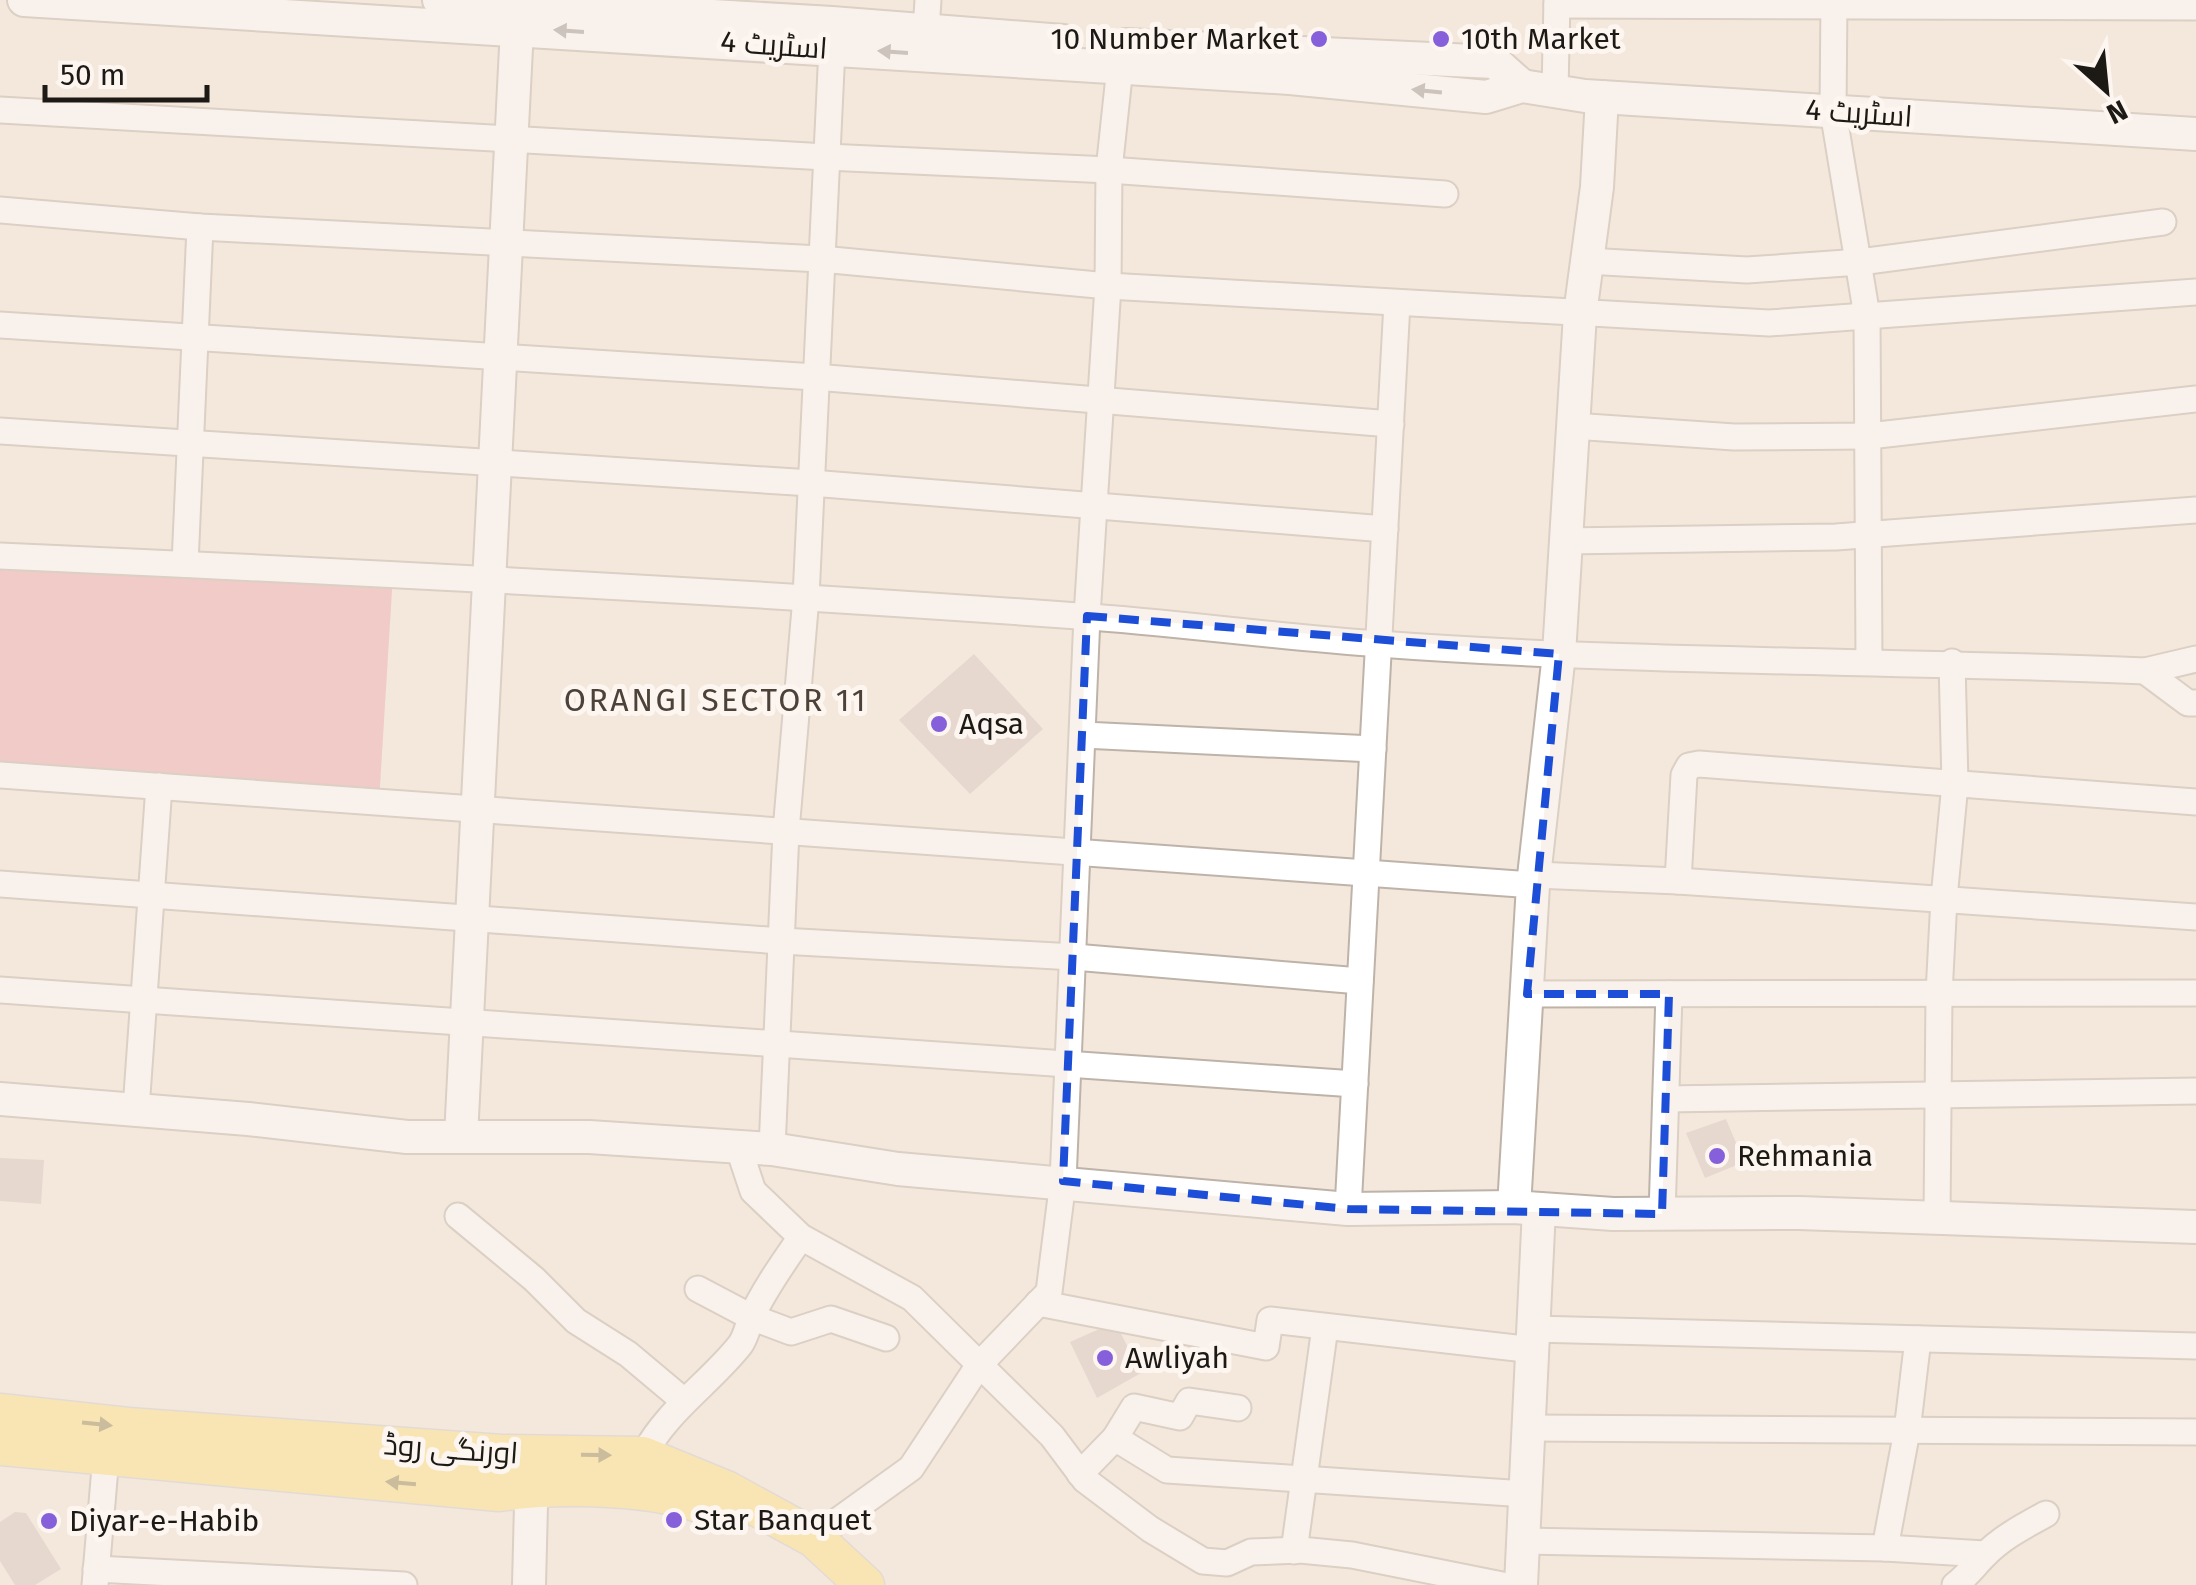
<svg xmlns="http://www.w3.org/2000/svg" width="2196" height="1585" font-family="'Fira Sans',Cairo,sans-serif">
<rect width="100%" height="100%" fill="#f4e8dd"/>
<path fill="#eaa8ad" d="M0 556 393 574 379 802 0 775Z"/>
<g fill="#d4c5bf">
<path d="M974 654 1043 729 970 794 899 720Z"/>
<path d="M1726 1119 1744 1162 1705 1178 1686 1133Z"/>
<path d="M0 1158 44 1160 41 1204 0 1201Z"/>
<path d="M1115 1322 1141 1373 1097 1398 1070 1342Z"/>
<path d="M15 1512 26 1513 61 1569 35 1585H15L0 1561V1522Z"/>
</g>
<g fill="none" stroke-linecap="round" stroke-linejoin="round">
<defs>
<g id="street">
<path d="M1834 0 1833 111 1867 316 1869 661"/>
<path d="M1557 5 2196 7"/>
<path d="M926 30 928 0"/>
<path d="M1555 90 1557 0"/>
<path d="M0 110 826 157 1109 170 1445 194"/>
<path d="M0 210 200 227 821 259 1108 286 1769 323 2196 292"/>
<path d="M1587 261 1747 270 1860 262 2163 222"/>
<path d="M0 325 815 377 1391 424"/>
<path d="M1573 426 1734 437 1869 436 2196 399"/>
<path d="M0 431 811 483 1385 529"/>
<path d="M1566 541 1836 537 2196 510"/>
<path d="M0 556C360 572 719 590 1078 616 1178 623 1278 637 1379 644 1634 663 1890 660 2145 671"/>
<path d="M185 564 200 227"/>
<path d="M2196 659 2145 671 2188 703H2196"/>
<path d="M1083 735 1373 749"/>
<path d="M0 775 1533 885"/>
<path d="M1535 875 1678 881 2196 917"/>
<path d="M1678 881 1684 775 1689 766 1699 764 2196 802"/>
<path d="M0 884 781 941 1074 957 1360 981"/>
<path d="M0 990 1355 1084"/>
<path d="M1527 994 2196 993"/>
<path d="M1666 1099 2196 1091"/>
<path d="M136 1109 159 786"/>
<path d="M738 1146 753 1191 801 1237 912 1298 1052 1436 1085 1480 1150 1529 1203 1561 1227 1563 1251 1552 1300 1550 1352 1555 1502 1585"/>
<path d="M772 1149 786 831 806 597 832 48"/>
<path d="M1348 1209 1397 303"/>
<path d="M1662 1214 1669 994"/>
<path d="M458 1216 534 1279 576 1321 628 1354 684 1401"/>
<path d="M1937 1218 1939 994 1944 898 1955 784 1952 662"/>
<path d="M698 1289 751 1317 791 1332 831 1319 886 1338"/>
<path d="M1038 1303 1266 1347 1270 1320 1533 1350"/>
<path d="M1533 1329 2196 1346"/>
<path d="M1529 1428 2196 1432"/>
<path d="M1115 1438 1167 1470 1526 1494"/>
<path d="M643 1456C667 1410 709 1384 740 1345 746 1337 748 1325 752 1316 765 1288 784 1262 801 1237"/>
<path d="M1080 1474 1115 1438 1134 1407 1180 1417 1189 1401 1238 1408"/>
<path d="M814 1538 911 1468 979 1365 1049 1292 1063 1181 1087 616 1108 286 1109 170 1120 67"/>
<path d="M1524 1541 1885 1548 1985 1554"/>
<path d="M1885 1548 1907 1431 1918 1339"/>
<path d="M1294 1551 1325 1327"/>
<path d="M96 1569 404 1585"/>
<path d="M95 1585 106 1456"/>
<path d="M1955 1585C1967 1576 1974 1566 1984 1556 2001 1538 2024 1526 2046 1514"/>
</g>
<g id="secondary">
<path d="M24 0 1290 78 1486 97 1522 86 1585 96 2196 134"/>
<path d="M439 0 832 23 1063 41"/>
<path d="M1126 45 1495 62 1522 86"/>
<path d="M0 1099 248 1119 407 1137H589L772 1149 898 1169 1348 1209 1514 1207 1613 1214 1799 1213 2196 1227"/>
<path d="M461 1137 517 28"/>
<path d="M1514 1207 1533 885 1559 654 1580 314 1597 187 1602 97"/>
<path d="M529 1585 532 1464"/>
<path d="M1521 1585 1539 1209"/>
</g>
<g id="primary">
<path d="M0 1413 128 1427 502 1454 643 1456 726 1490 814 1538 865 1585"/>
<path d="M0 1446 499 1492C558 1484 669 1483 721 1513"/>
</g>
</defs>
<use href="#street" stroke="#beb3a8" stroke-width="29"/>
<use href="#secondary" stroke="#beb3a8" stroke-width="36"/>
<use href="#primary" stroke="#cdcccc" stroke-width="41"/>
<use href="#street" stroke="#fff" stroke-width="25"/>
<use href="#secondary" stroke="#fff" stroke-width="32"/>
<use href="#primary" stroke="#fce382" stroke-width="38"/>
</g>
<defs><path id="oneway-solid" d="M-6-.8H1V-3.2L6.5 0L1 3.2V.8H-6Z" transform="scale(2.5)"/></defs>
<g fill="#999896">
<use href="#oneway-solid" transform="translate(569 31) rotate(-176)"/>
<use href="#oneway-solid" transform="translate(893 52) rotate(-176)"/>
<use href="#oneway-solid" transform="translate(1427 91) rotate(-174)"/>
</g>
<g fill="#988851">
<use href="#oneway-solid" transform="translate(97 1424) rotate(6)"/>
<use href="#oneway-solid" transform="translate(596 1455) rotate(1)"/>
<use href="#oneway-solid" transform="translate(401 1483) rotate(-175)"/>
</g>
<path d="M0 0H2196V1585H0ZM1087 616 1559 654 1527 994H1669L1662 1214 1348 1209 1063 1181Z" fill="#f4e8dd" fill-opacity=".55" fill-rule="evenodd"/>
<path fill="none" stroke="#1d4ed8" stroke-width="8" stroke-dasharray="20 12" stroke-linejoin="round" d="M1087 616 1559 654 1527 994H1669L1662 1214 1348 1209 1063 1181Z"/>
<g fill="#865fda" stroke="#fdf6f0" stroke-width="4">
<circle cx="1319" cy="39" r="10"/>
<circle cx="1441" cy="39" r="10"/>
<circle cx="939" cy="724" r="10"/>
<circle cx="1717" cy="1156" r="10"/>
<circle cx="1105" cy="1358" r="10"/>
<circle cx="674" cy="1520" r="10"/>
<circle cx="49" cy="1521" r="10"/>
</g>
<g text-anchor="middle" stroke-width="10" stroke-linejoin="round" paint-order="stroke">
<g font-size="30" fill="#1d1915" stroke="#fdf6f0" text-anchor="start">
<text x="1299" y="49" text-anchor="end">10 Number Market</text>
<text x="1461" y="49">10th Market</text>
<text x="959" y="734">Aqsa</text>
<text x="1737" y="1166">Rehmania</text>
<text x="1125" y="1368">Awliyah</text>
<text x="694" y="1530">Star Banquet</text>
<text x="69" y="1531">Diyar-e-Habib</text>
</g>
<g font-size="30" fill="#1d1915" stroke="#fdf6f0">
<text transform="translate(774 45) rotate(4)" y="10">اسٹریٹ 4</text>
<text transform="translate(1859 113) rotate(4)" y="10">اسٹریٹ 4</text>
<text transform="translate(451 1449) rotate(4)" y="10">اورنگی روڈ</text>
</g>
<g font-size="32" letter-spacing="2.5" fill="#4c4239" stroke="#fdf6f0">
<text x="716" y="711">ORANGI SECTOR 11</text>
</g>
</g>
<g transform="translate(2106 90) rotate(153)" stroke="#fdf6f0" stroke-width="8" paint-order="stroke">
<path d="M0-8L18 38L0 25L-18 38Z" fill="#1d1915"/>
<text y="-15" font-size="28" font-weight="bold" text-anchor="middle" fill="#1d1915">N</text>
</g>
<path d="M45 85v15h162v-15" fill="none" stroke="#1d1915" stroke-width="5"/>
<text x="60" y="85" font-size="30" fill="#1d1915" stroke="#fdf6f0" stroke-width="8" paint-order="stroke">50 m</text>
</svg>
